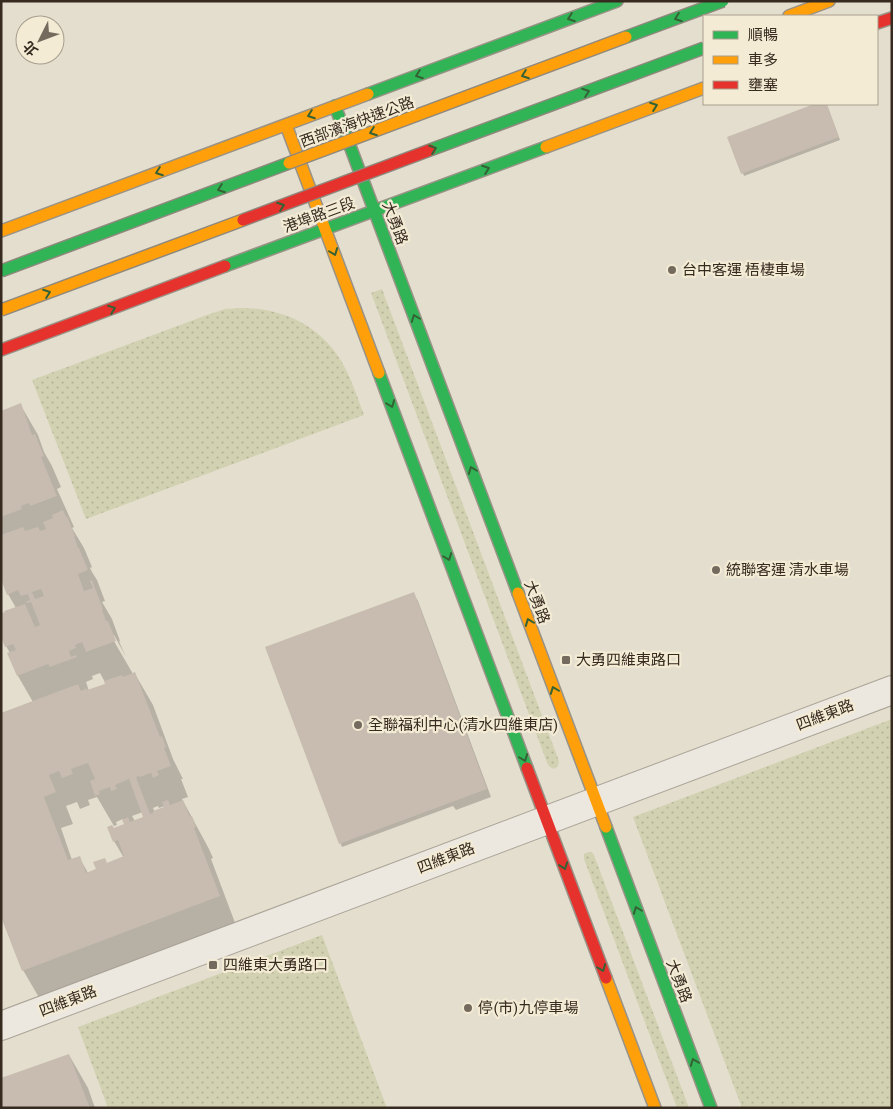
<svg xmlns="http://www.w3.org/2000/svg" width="893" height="1109" font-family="'Crimson Pro','Noto Sans TC',serif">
<defs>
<pattern id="grass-dots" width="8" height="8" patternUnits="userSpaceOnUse" patternTransform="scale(1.25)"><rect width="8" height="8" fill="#d2d2b2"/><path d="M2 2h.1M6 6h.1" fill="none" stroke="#b5b499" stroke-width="1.8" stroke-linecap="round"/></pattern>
</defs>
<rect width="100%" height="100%" fill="#e4dece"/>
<g fill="url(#grass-dots)">
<path d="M382 289 559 761 558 766 554 769 550 767 548 765 371 293Z"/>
<path d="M241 308C285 308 325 328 345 368 353 383 358 399 364 415L86 519 32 380 207 315 225 309Z"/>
<path d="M892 719V1108H742L633 817Z"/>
<path d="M588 852H591L594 855 689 1108H677L584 859V854Z"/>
<path d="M322 935 387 1108H108L78 1027Z"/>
</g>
<g fill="#0003" fill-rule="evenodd">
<path d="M818 104H826L840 140 744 176 729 137Z"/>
<path d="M20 404 38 435 44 452 52 466 61 487 57 489 74 527 72 528 84 548 92 567 90 568 92 572 97 580 105 601 102 602 112 619 120 641H119L121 646 126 657 114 635 111 636 133 674H135L153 705 173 759 183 779H181L188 797 182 799 209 849 213 858 211 859 237 928 41 1001 23 970 1 913V709L3 713 33 702 18 676 10 653 6 646 16 608 8 594 1 576V412ZM100 673 106 684 89 691 86 682 93 679 92 676ZM97 797 114 826 117 825 116 822 123 819 126 825 113 829 114 841 124 858 107 864 88 873 79 857 72 860 61 828 73 824 66 806 77 802 80 809 90 805 88 800ZM158 806 159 808 165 806 166 808 155 812 153 808ZM143 812 145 818 135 821 132 816Z"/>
<path d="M413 593 418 601 491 797 456 810 453 806 342 847 267 648Z"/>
<path d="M69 1055 88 1088 95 1108H1Z"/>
</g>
<g fill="#c7bcaf" fill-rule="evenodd">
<path d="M814 104H827L839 137 741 174 727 137Z"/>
<path d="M21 403 32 435 35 434 44 456 41 457 57 496 30 506 29 503 21 506 22 509 1 517V411Z"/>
<path d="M63 510 66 517 67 516 75 536H74L78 548H79L88 570 78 574 84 591 93 588 90 581 92 580 103 609 102 610 106 621H108L116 641 86 652 82 642 75 645 76 648 69 651 71 657 76 655 77 657 50 667 48 664 17 676 7 653 16 650 13 644 5 647 1 637V613L5 612 4 611 25 604 35 627 40 625 31 602 27 603 26 602 30 600 28 594 21 596 18 590 7 595 1 579V535L23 527 25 531 38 527 40 531 46 529 43 522 53 518 52 515ZM41 589 44 596 35 599 32 592Z"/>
<path d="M414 592 487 789 339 844 265 647Z"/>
<path d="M135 672 160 737 162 736 166 747 164 748 171 766 157 771 159 775 153 778 151 773 140 777 139 776 136 777 150 814 153 813V811L164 807 162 802 168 800 170 805 183 800 190 817 192 816 196 827 194 828 220 896 22 971 1 917V713L78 684 81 691 87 688V690L105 684 104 681 122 675 123 677ZM88 763 95 779 90 781 95 796 100 794 99 791 110 787 111 791 117 789 115 785 129 779 143 817 130 822 128 817 122 820 124 824 114 828 112 825 107 827 113 842 118 840 124 856 107 863 105 858 93 862 96 869 86 873 80 856 68 860 44 797 56 792 49 775 59 771 62 778 73 774 71 769Z"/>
<path d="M69 1054 90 1108H1V1078Z"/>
</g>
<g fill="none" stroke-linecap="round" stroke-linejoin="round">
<defs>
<path id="street" d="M1 1026 892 690"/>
<g id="fast">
<path d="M368 94 617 1"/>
<path d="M335 106 518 593"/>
<path d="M225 266 546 147"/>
<path d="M379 373 527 768"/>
<path d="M606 827 711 1108"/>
</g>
<g id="slow">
<path d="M789 16 829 1"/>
<path d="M286 125 379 373"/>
<path d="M546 147 704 88"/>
<path d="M1 231 368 94"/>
<path d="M518 593 606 827"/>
<path d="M606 978 655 1108"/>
</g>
<g id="jam">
<path d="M877 23 892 18"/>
<path d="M1 350 225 266"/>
<path d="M527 768 606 978"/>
</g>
</defs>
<use href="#street" stroke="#a9a397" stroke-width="30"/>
<use href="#fast" stroke="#999287" stroke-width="14"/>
<use href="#slow" stroke="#999287" stroke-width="14"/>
<use href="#jam" stroke="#999287" stroke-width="14"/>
<use href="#street" stroke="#ece8e0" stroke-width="28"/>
<use href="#fast" stroke="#30b455" stroke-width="11"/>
<use href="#slow" stroke="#ff9f0a" stroke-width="11"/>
<use href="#jam" stroke="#e5322d" stroke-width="11"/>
<defs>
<g id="fast-bridge">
<path d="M626 37 723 1"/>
<path d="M430 150 704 48"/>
<path d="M1 271 289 163"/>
</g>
<g id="slow-bridge">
<path d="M289 163 626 37"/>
<path d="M1 310 243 220"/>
</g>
<path id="jam-bridge" d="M243 220 430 150"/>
</defs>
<use href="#fast-bridge" stroke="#8f887e" stroke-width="14" stroke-linecap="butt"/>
<use href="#slow-bridge" stroke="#8f887e" stroke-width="14" stroke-linecap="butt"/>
<use href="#jam-bridge" stroke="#8f887e" stroke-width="14" stroke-linecap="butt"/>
<use href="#fast-bridge" stroke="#30b455" stroke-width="11"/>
<use href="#slow-bridge" stroke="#ff9f0a" stroke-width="11"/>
<use href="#jam-bridge" stroke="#e5322d" stroke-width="11"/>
</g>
<defs><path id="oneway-chevron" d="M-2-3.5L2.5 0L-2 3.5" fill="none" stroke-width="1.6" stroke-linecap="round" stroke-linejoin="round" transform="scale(1.25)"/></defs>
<g stroke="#346235">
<use href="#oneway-chevron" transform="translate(571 18) rotate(160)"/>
<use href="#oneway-chevron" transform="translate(678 18) rotate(160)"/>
<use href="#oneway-chevron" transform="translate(419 75) rotate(160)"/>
<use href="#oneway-chevron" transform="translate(525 75) rotate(160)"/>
<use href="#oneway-chevron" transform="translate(586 92) rotate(-20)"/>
<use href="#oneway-chevron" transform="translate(654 106) rotate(-20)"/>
<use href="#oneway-chevron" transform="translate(311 115) rotate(160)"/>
<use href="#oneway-chevron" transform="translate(373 132) rotate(160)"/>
<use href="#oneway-chevron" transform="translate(433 149) rotate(-20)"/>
<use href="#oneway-chevron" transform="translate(486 169) rotate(-20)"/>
<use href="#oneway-chevron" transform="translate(159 172) rotate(160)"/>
<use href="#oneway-chevron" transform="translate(221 189) rotate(160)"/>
<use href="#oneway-chevron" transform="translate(281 206) rotate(-20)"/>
<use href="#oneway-chevron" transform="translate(334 252) rotate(69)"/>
<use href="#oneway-chevron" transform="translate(47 293) rotate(-20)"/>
<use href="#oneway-chevron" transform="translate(112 309) rotate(-21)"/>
<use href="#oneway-chevron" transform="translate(415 318) rotate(-111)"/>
<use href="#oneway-chevron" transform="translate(391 404) rotate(69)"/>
<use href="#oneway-chevron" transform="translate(472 470) rotate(-111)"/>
<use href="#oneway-chevron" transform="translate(448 557) rotate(69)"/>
<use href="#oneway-chevron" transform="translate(529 622) rotate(-111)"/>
<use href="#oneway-chevron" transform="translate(554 690) rotate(-111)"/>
<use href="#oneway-chevron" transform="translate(524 758) rotate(69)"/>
<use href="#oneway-chevron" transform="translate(564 866) rotate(70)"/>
<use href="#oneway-chevron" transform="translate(637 910) rotate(-111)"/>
<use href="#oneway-chevron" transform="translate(602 968) rotate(69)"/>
<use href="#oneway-chevron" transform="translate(694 1062) rotate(-111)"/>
</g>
<g fill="#746a5d" stroke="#f4ebd5" stroke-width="2">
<circle cx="672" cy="270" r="5"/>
<circle cx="716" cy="570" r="5"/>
<rect x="561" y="655" width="10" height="10" rx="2.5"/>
<circle cx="358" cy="725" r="5"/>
<rect x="208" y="960" width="10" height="10" rx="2.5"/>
<circle cx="468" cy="1008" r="5"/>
</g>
<g text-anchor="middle" stroke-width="4.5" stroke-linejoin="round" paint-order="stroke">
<g font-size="15" fill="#372b20" stroke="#f4ebd5">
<text transform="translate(357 122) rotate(-20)" y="5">西部濱海快速公路</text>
<text transform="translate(319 215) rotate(-20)" y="5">港埠路三段</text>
<text transform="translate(395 223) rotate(69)" y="5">大勇路</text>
<text transform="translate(537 602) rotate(69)" y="5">大勇路</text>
<text transform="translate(825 715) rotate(-21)" y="5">四維東路</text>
<text transform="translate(446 858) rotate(-21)" y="5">四維東路</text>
<text transform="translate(679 981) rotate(69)" y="5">大勇路</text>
<text transform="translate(68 1001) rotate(-21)" y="5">四維東路</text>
</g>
<g font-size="15" fill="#372b20" stroke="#f4ebd5" text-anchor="start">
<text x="682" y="275">台中客運 梧棲車場</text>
<text x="726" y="575">統聯客運 清水車場</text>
<text x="576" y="665">大勇四維東路口</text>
<text x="368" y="730">全聯福利中心(清水四維東店)</text>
<text x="223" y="970">四維東大勇路口</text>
<text x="478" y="1013">停(市)九停車場</text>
</g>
</g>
<rect width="893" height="1109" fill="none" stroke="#372b20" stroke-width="5"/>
<rect x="703" y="15" width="175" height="90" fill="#f4ebd5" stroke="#a89e8d"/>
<rect x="713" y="31" width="25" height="8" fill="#30b455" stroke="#a89e8d"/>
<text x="748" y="40" font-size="15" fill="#372b20">順暢</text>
<rect x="713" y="56" width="25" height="8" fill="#ff9f0a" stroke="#a89e8d"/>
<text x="748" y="65" font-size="15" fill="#372b20">車多</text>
<rect x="713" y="81" width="25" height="8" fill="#e5322d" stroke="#a89e8d"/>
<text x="748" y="90" font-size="15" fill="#372b20">壅塞</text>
<g transform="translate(40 40) rotate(228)"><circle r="24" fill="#f4ebd5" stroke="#a89e8d"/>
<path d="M0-4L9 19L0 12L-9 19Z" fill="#746a5d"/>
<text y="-8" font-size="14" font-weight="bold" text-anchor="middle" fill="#372b20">北</text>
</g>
</svg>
